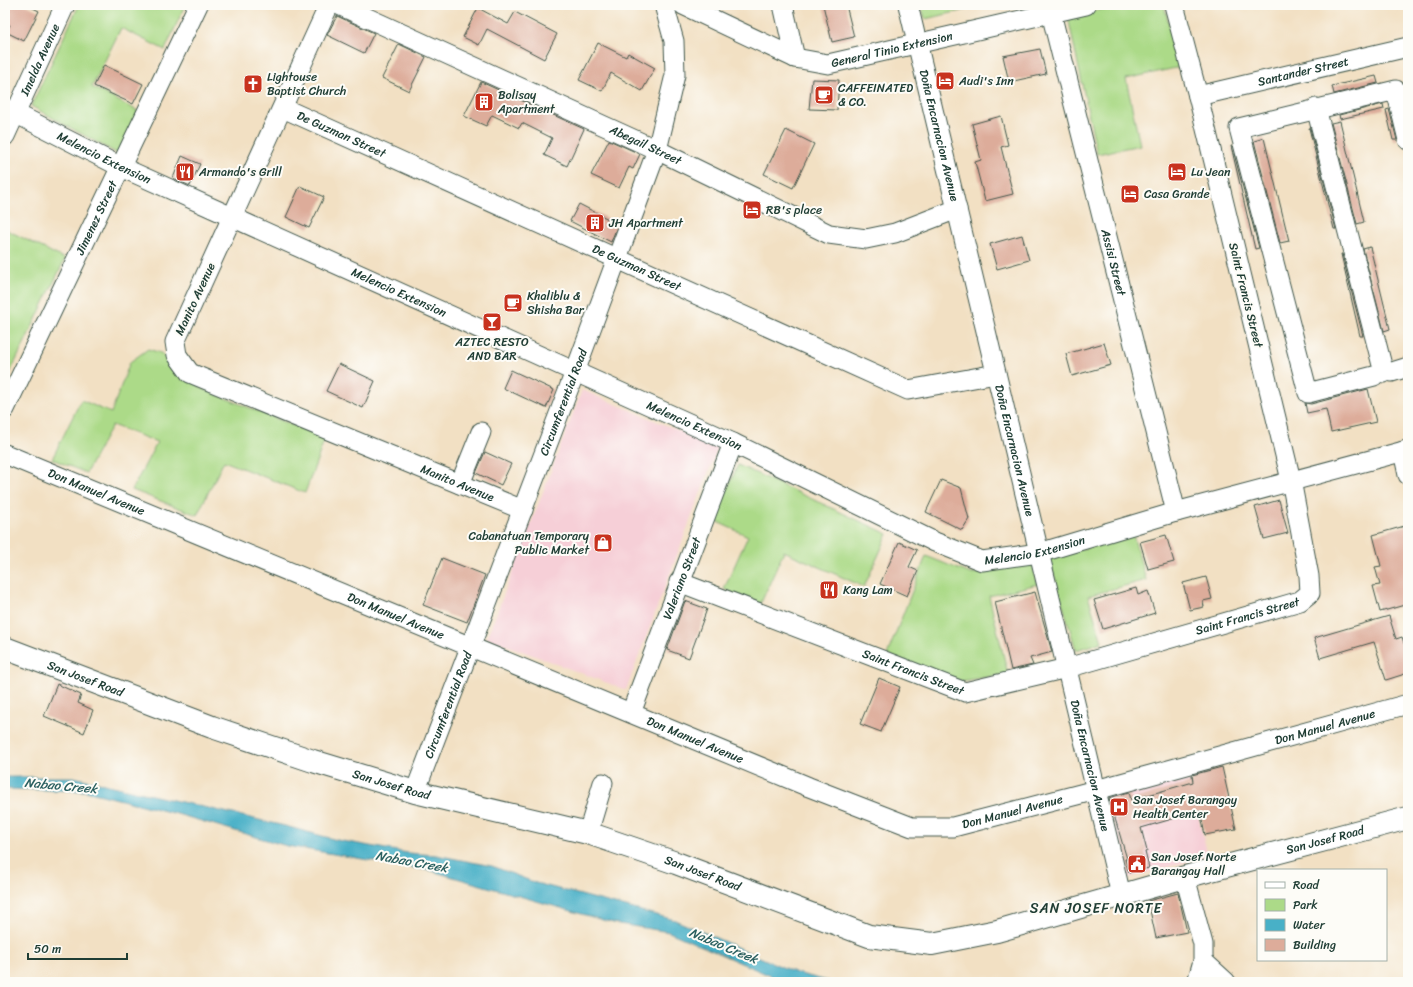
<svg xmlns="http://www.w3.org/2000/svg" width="1413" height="987" font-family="Sriracha,sans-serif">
<rect width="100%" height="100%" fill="#fdfcf7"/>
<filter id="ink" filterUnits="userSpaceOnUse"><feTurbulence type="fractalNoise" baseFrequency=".025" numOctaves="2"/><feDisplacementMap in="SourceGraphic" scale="8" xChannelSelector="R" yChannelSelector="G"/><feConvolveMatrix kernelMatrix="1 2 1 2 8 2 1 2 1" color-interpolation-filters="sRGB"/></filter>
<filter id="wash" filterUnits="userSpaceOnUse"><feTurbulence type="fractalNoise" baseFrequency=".012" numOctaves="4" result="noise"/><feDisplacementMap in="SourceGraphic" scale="16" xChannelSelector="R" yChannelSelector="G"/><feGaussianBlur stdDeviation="0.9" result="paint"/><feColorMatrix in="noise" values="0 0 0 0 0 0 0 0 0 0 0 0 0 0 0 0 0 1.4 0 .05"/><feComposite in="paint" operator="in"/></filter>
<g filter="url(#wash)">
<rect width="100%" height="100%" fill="#f2e0c3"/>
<g fill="#f6cfd7">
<path d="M582 390 718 447 626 690 487 638Z"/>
<path d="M1188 773 1208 856 1128 878 1106 794Z"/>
</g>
<g fill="#acda88" stroke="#668c5e">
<path d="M79 5H185L165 50 121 28 92 87 138 111 118 154 31 106Z"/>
<path d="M921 5H988L925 19Z"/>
<path d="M1121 5H1164L1180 67 1126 79 1140 145 1097 154 1068 17Z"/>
<path d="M5 229 65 259 5 383Z"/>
<path d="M148 349 161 353 178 371 205 390 325 438 305 493 224 461 197 515 132 490 157 442 112 425 86 473 52 459 81 400 111 413 130 362Z"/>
<path d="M738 465 888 534 864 587 784 551 760 605 724 589 748 536 713 520Z"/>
<path d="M1133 535 1146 580 1088 596 1102 642 1076 650 1049 558Z"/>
<path d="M926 556 971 574 1031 561 1038 584 989 596 1008 674 961 681 887 655Z"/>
</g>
<path fill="#48b0c7" stroke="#34767e" d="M5 777H74L285 826 337 840 408 853 436 855 492 866 536 883 675 920 796 973 832 982H785L669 932 613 923 432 871 287 846 177 814 86 791 5 789Z"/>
<g id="blocks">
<g fill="#ddac9a">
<path d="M5 5H27L39 11 24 41 6 32 10 25 5 23Z"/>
<path d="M823 5H846L854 37 832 42Z"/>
<path d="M478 8 508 24 515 12 557 34 544 59 487 29 479 45 463 37Z"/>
<path d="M337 16 374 33 364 53 327 35Z"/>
<path d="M598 43 626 57 628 53 655 68 642 91 611 73 602 91 579 80Z"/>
<path d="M399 44 426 57 409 91 382 78Z"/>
<path d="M1040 49 1046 74 1009 82 1003 56Z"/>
<path d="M104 65 143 84 133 104 94 86Z"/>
<path d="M1376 76 1378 83 1334 94 1332 86Z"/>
<path d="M812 79 839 80 837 110 809 109Z"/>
<path d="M481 82 584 129 567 166 544 155 552 138 522 123 519 128 492 115 486 126 464 116Z"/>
<path d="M1383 104 1384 109 1340 119 1339 115Z"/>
<path d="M1389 109 1397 140H1393L1386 110Z"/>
<path d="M1001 116 1008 145 1001 147 1013 194 985 201 975 162 981 160 972 124Z"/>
<path d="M1340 121 1364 222 1357 224 1331 123Z"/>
<path d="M1309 128H1310L1336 229H1334Z"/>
<path d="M786 130 814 144 793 188 764 174Z"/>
<path d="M1264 138 1289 241 1280 243 1254 141Z"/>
<path d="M609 140 640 154 633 169 629 167 619 188 591 175Z"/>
<path d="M1231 146H1232L1259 248 1255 249Z"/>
<path d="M182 156 200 164 190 186 173 178Z"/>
<path d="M300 186 324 197 309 228 286 217Z"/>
<path d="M579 204 618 224 611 242 570 221Z"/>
<path d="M1022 235 1029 260 997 269 990 244Z"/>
<path d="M1370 247 1390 329 1384 331 1363 249Z"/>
<path d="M1341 254H1342L1363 336H1360Z"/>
<path d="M1104 343 1111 365 1072 376 1066 354Z"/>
<path d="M339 364 375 381 363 408 326 391Z"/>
<path d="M511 370 554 390 546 408 503 388Z"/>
<path d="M1368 389 1376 422 1331 432 1326 409 1307 413 1305 403 1311 404Z"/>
<path d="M485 452 511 464 501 485 476 473Z"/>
<path d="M941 480 961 488 969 519 962 530 926 512Z"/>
<path d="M1279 500 1288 533 1264 539 1255 507Z"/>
<path d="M1408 525V604L1380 612 1373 586 1380 585 1375 567 1381 566 1373 535Z"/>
<path d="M1166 535 1174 562 1148 569 1140 542Z"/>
<path d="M899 542 917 550 909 567 918 571 907 596 880 584Z"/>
<path d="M442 558 485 575 467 622 423 605Z"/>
<path d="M1206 577 1212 599 1203 601 1204 607 1190 610 1183 583Z"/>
<path d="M1136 588 1138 595 1148 591 1155 613 1103 629 1094 600Z"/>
<path d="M1035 592 1052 652 1030 658 1033 665 1011 670 995 602Z"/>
<path d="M685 601 707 609 689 658 667 650Z"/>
<path d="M1389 616 1396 639 1402 637 1408 655V673L1386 680 1374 642 1320 658 1314 638Z"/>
<path d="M879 678 900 687 881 732 860 724Z"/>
<path d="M57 684 81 695 78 703 93 710 84 733 44 716Z"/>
<path d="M1222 767 1236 829 1205 835 1200 811 1141 828 1147 851 1145 852 1149 868 1129 873 1125 859H1127L1109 798 1129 792 1131 800 1193 782 1192 775Z"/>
<path d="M1178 893 1187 932 1156 938 1148 901Z"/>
</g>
</g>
</g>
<g filter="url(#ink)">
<use href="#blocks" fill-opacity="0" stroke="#3f5549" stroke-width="1"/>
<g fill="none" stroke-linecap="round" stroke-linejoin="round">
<defs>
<g id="minor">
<path id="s1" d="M329 5 175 342 177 355 190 373 523 510"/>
<path id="s2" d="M339 5 657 150 829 234 866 239 895 233 957 209"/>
<path id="s3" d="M683 5 795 58 828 64 1086 5"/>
<path d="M783 5 795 58"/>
<path id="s4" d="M908 5 1121 895"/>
<path id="s5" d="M1051 13 1176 512"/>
<path id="s6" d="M1198 96 1408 47"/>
<path id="s7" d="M5 108 121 167 733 443 935 542 982 561 1039 553 1176 512 1408 450"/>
<path id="s8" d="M283 108 908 390 996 374"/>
<path d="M1316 108 1384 373"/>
<path id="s9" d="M5 136 65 5"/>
<path d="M1392 372 1408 367"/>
<path d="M1374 376 1308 393 1239 128 1396 90 1408 140"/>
<path id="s10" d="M5 409 198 5"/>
<path d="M1403 451 1408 475"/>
<path id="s11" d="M5 454 809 787 912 827H953L1096 790 1408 704"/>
<path d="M460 484 481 432"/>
<path id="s12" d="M679 582 965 692 1067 668 1300 601 1310 593 1309 576 1291 480 1198 96 1174 5"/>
<path id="s13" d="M631 713 733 443"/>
<path id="s14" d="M415 792 575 372 657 150 675 75 674 41 664 5"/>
<path d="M588 833 603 783"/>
<path d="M1185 877 1203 944V961L1197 982"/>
<path d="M1203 961 1226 982"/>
</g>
<g id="major">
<path id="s15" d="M5 648 212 727 313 761 415 792 588 833 676 863 869 936 932 944 997 931 1185 877 1408 818"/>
</g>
</defs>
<use href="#minor" stroke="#3f5549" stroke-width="21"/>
<use href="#major" stroke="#3f5549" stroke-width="24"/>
<use href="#minor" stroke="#fff" stroke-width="19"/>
<use href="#major" stroke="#fff" stroke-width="22"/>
</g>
</g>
<defs>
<symbol id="hotel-square" viewBox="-11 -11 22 22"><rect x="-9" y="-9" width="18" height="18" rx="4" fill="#c8321e" stroke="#fdfcf7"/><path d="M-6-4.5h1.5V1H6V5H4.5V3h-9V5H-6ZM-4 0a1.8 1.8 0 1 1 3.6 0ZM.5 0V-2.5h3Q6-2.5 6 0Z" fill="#fff"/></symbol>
<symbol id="church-square" viewBox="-11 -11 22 22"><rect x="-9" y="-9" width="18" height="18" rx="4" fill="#c8321e" stroke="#fdfcf7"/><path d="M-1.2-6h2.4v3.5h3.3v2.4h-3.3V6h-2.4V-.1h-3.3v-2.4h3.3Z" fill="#fff"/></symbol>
<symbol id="cafe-square" viewBox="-11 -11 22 22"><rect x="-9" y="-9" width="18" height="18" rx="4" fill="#c8321e" stroke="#fdfcf7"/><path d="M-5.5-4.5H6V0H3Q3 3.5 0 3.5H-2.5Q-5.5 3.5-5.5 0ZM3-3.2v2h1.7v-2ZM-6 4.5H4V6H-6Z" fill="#fff"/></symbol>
<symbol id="building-square" viewBox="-11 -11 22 22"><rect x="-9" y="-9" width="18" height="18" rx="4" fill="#c8321e" stroke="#fdfcf7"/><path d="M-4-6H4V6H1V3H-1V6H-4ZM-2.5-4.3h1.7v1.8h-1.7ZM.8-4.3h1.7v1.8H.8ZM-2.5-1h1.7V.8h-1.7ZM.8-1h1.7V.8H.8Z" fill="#fff"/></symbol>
<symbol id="restaurant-square" viewBox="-11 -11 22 22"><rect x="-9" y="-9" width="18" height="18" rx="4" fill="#c8321e" stroke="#fdfcf7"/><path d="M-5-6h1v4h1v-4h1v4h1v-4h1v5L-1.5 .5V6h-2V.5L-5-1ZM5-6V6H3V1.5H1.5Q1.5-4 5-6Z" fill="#fff"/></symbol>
<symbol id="bar-square" viewBox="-11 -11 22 22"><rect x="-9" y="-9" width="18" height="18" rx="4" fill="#c8321e" stroke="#fdfcf7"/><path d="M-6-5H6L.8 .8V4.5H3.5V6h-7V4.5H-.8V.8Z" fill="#fff"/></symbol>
<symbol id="shop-square" viewBox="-11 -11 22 22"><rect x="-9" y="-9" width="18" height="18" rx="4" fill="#c8321e" stroke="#fdfcf7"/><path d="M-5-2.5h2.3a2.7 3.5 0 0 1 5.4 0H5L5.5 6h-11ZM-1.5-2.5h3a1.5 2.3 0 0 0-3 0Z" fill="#fff"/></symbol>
<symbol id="hospital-square" viewBox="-11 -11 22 22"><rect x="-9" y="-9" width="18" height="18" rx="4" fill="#c8321e" stroke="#fdfcf7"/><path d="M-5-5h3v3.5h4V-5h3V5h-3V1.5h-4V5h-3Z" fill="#fff"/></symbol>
<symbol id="civic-square" viewBox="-11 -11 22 22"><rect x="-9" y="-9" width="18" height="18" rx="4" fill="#c8321e" stroke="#fdfcf7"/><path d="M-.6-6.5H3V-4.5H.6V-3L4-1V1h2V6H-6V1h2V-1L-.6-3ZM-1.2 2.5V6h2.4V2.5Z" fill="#fff"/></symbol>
</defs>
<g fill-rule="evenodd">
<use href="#hotel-square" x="934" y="70" width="22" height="22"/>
<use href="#church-square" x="242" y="73" width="22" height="22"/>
<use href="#cafe-square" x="813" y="84" width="22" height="22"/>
<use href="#building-square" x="473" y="91" width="22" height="22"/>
<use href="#restaurant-square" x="174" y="161" width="22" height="22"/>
<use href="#hotel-square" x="1166" y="161" width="22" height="22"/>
<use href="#hotel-square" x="1119" y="183" width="22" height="22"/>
<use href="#hotel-square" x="741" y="199" width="22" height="22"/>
<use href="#building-square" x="584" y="212" width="22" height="22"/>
<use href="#cafe-square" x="502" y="292" width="22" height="22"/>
<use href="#bar-square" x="481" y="311" width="22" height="22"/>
<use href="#shop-square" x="592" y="532" width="22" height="22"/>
<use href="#restaurant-square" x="818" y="579" width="22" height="22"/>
<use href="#hospital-square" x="1108" y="796" width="22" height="22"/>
<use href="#civic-square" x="1126" y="853" width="22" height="22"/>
</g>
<g text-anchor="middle" stroke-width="4" stroke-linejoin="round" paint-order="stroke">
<g font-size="12" fill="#1f3d34" stroke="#fdfcf7">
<text dy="4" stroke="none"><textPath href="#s3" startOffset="223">General Tinio Extension</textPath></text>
<text dy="4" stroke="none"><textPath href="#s9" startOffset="84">Imelda Avenue</textPath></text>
<text dy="4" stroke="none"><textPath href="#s6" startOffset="108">Santander Street</textPath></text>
<text dy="4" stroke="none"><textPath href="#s8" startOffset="64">De Guzman Street</textPath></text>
<text dy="4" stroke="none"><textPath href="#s4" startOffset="134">Doña Encarnacion Avenue</textPath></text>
<text dy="4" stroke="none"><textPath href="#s2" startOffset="337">Abegail Street</textPath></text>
<text dy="4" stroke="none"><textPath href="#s7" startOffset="111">Melencio Extension</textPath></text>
<text dy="4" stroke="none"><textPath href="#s10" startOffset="212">Jimenez Street</textPath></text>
<text dy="4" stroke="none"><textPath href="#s5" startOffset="257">Assisi Street</textPath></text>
<text dy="4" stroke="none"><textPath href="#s8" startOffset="388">De Guzman Street</textPath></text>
<text dy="4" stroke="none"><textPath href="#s7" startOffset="435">Melencio Extension</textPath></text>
<text transform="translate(1246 295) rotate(76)" y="4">Saint Francis Street</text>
<text transform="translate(195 299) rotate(-65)" y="4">Manito Avenue</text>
<text dy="4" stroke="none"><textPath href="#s14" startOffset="417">Circumferential Road</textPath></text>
<text dy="4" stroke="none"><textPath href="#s7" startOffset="759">Melencio Extension</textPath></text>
<text dy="4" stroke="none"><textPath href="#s4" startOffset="458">Doña Encarnacion Avenue</textPath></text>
<text dy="4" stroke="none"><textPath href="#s1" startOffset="695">Manito Avenue</textPath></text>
<text dy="4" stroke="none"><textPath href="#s11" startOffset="99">Don Manuel Avenue</textPath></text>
<text dy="4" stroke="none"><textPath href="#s7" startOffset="1131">Melencio Extension</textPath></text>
<text dy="4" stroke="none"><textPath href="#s13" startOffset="144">Valeriano Street</textPath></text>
<text dy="4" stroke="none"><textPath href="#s12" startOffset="599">Saint Francis Street</textPath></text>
<text dy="4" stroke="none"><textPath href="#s11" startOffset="423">Don Manuel Avenue</textPath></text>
<text dy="4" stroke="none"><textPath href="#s12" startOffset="251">Saint Francis Street</textPath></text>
<text dy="4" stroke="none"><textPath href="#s15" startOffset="86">San Josef Road</textPath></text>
<text dy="4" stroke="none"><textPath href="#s14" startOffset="93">Circumferential Road</textPath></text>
<text dy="4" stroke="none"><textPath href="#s11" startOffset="1407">Don Manuel Avenue</textPath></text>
<text dy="4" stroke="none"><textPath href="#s11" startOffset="747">Don Manuel Avenue</textPath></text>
<text dy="4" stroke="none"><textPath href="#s4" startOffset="782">Doña Encarnacion Avenue</textPath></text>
<text dy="4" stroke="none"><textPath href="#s15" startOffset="410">San Josef Road</textPath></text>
<text dy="4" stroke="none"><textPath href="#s11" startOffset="1083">Don Manuel Avenue</textPath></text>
<text dy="4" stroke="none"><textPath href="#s15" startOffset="1382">San Josef Road</textPath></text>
<text dy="4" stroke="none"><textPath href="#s15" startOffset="734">San Josef Road</textPath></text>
</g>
<g font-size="12" fill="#1f3d34" stroke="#fdfcf7" text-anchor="start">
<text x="267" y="81">Lightouse<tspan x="267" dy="14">Baptist Church</tspan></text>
<text x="959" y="85">Audi's Inn</text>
<text x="838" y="92">CAFFEINATED<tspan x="838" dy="14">&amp; CO.</tspan></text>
<text x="498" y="99">Bolisay<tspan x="498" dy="14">Apartment</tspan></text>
<text x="199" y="176">Armando's Grill</text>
<text x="1191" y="176">Lu Jean</text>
<text x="1144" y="198">Casa Grande</text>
<text x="766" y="214">RB's place</text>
<text x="609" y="227">JH Apartment</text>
<text x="527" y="300">Khaliblu &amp;<tspan x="527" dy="14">Shisha Bar</tspan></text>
<text x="492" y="346" text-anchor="middle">AZTEC RESTO<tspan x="492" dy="14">AND BAR</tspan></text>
<text x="589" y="540" text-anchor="end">Cabanatuan Temporary<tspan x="589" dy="14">Public Market</tspan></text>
<text x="843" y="594">Kang Lam</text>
<text x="1133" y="804">San Josef Barangay<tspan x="1133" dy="14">Health Center</tspan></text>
<text x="1151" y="861">San Josef Norte<tspan x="1151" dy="14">Barangay Hall</tspan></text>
</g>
<g font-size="13" font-style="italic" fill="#2b6060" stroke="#fdfcf7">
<text transform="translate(61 785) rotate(5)" y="5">Nabao Creek</text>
<text transform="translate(412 861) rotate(10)" y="5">Nabao Creek</text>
<text transform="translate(724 945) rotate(23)" y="5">Nabao Creek</text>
</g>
<g font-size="14" letter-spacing="1" fill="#1f3d34" stroke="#fdfcf7">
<text x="1096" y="913">SAN JOSEF NORTE</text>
</g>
</g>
<rect width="1413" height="987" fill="none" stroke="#fdfcf7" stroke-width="20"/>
<rect x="1257" y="869" width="130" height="92" fill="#fdfcf7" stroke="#a4b0a9"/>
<rect x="1265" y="882" width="20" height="6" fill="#ffffff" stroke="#a4b0a9"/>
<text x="1293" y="889" font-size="12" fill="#1f3d34">Road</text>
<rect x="1265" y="899" width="20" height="12" fill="#acda88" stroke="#a4b0a9"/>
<text x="1293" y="909" font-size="12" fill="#1f3d34">Park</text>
<rect x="1265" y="919" width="20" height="12" fill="#48b0c7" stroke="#a4b0a9"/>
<text x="1293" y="929" font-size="12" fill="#1f3d34">Water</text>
<rect x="1265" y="939" width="20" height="12" fill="#ddac9a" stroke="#a4b0a9"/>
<text x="1293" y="949" font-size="12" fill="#1f3d34">Building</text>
<path d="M28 953v6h99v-6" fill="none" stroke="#1f3d34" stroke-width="2"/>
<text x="34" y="953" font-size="12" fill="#1f3d34" stroke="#fdfcf7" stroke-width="3" paint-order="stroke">50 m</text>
</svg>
